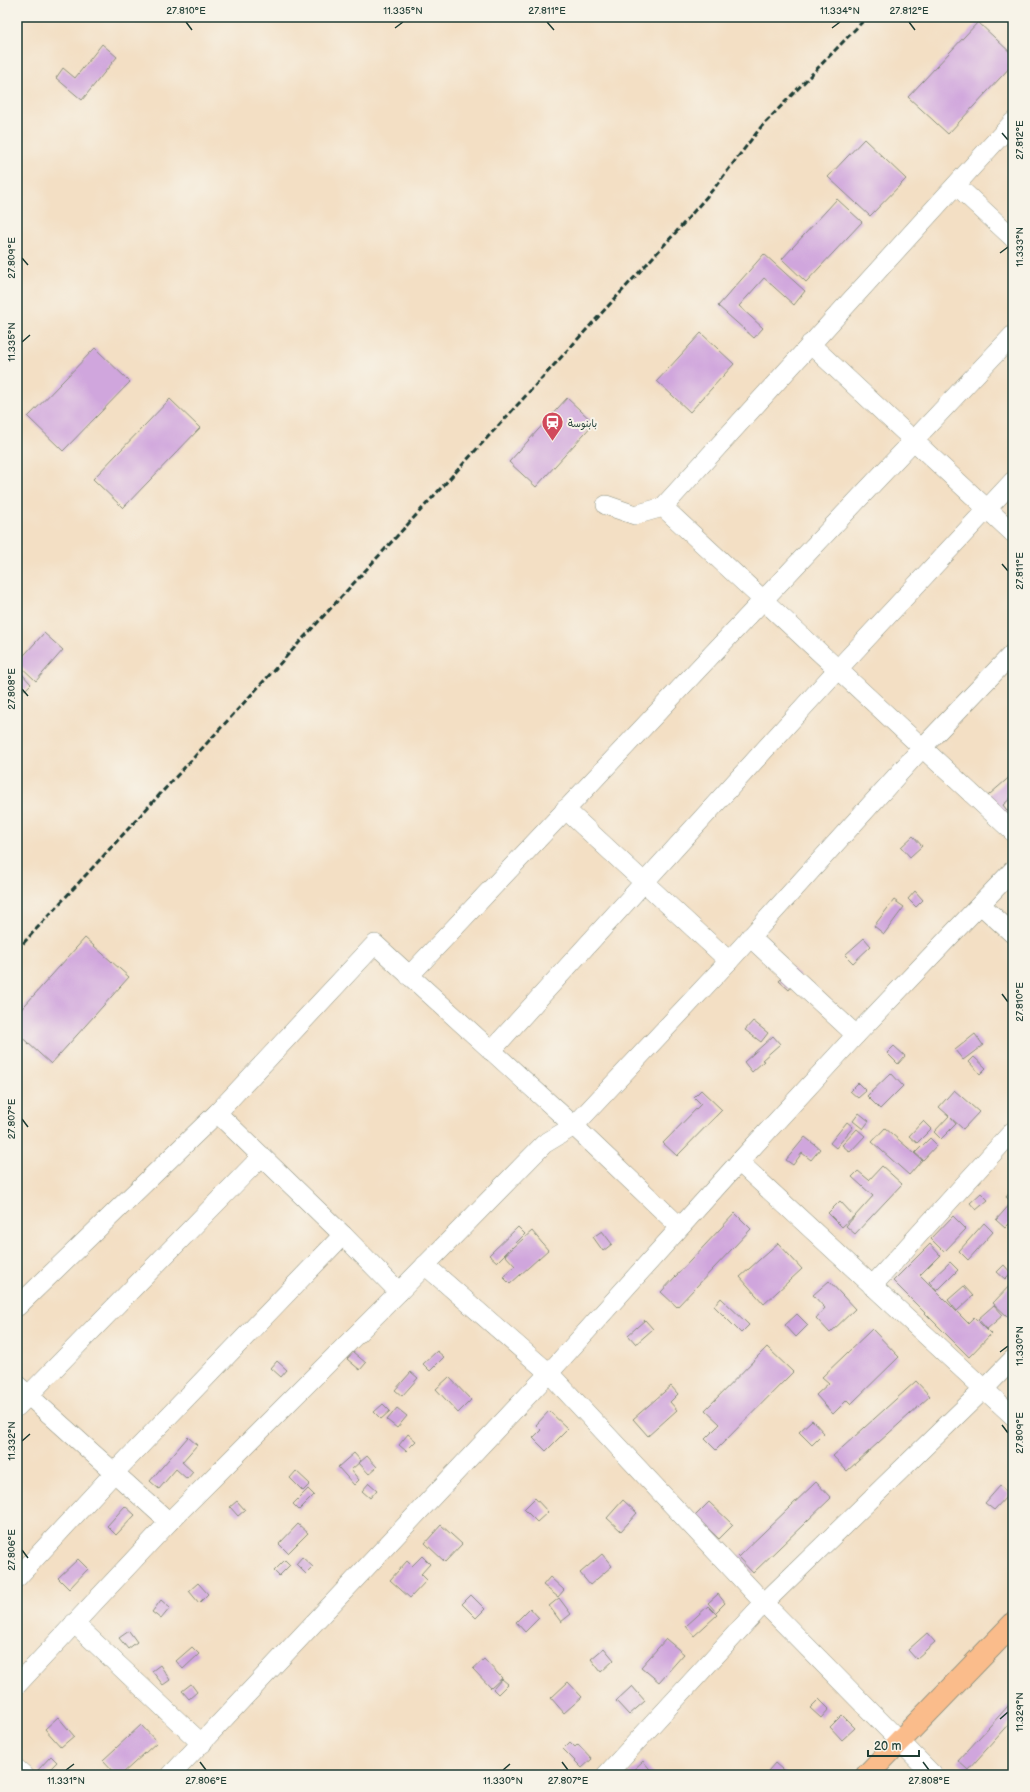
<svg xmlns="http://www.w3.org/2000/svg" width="1030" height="1792" font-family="'Balsamiq Sans','Playpen Sans Arabic',sans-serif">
<rect width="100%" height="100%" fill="#f7f3e8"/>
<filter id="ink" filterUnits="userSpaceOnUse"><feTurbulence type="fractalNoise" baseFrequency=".025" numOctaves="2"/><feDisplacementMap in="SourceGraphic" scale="8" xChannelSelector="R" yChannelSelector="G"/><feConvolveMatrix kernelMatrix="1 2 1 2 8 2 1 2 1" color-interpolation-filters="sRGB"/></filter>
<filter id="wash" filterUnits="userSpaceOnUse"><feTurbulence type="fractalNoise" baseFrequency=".012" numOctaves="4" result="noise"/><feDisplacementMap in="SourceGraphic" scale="16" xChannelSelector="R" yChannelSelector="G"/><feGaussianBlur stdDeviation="0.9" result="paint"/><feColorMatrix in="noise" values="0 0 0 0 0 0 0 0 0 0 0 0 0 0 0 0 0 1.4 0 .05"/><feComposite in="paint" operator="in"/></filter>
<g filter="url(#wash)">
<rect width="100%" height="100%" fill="#f3dfc4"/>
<g id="blocks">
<g fill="#d0a6dd">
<path d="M978 22 1013 55V64L948 134 908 97Z"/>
<path d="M102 44 117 57 82 100 56 78 63 68 75 78Z"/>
<path d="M864 139 906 179 870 216 828 177Z"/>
<path d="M837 199 862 222 806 282 782 259Z"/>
<path d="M764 254 805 291 794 305 764 278 739 306 763 328 754 338 718 306Z"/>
<path d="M701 333 734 364 690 412 657 381Z"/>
<path d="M95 348 130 382 63 451 28 417Z"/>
<path d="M567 398 594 423 536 487 509 462Z"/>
<path d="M170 399 200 428 123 508 93 479Z"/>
<path d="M44 633 63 650 36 681 17 663Z"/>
<path d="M21 673 31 684 25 690 17 682V677Z"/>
<path d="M1013 774V796L1003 805 1010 814 1001 822 982 801Z"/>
<path d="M913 836 922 846 910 857 901 847Z"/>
<path d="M915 891 923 900 916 907 908 899Z"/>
<path d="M894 900 904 907 884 934 874 926Z"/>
<path d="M85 938 129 977 51 1064 17 1033V1014Z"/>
<path d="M864 938 871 946 853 963 845 955Z"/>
<path d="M791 968 800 976 789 990 779 981Z"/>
<path d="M753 1021 768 1033 761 1042 745 1030Z"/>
<path d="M975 1034 983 1045 963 1060 955 1050Z"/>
<path d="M773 1036 780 1044 762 1060 764 1061 752 1072 744 1062Z"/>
<path d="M894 1046 905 1056 898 1064 887 1053Z"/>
<path d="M974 1057 986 1068 980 1074 969 1062Z"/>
<path d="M891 1073 903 1086 880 1109 867 1096Z"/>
<path d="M858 1083 866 1091 858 1098 850 1091Z"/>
<path d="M701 1090 722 1110 677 1156 663 1143 701 1104 694 1097Z"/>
<path d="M954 1090 979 1112 963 1129 951 1118 956 1124 941 1139 934 1132 949 1116 939 1107Z"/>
<path d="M859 1113 869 1121 863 1129 853 1121Z"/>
<path d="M923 1121 931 1129 917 1143 909 1136Z"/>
<path d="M847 1122 853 1127 836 1148 830 1143Z"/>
<path d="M885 1128 922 1160 909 1175 872 1142Z"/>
<path d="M857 1129 865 1136 850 1152 842 1145Z"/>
<path d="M805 1137 820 1149 811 1160 802 1153 793 1165 786 1160Z"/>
<path d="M930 1138 937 1145 923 1160 915 1153Z"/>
<path d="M882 1166 902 1184 855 1234 846 1226 873 1196 852 1177 858 1171 869 1180Z"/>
<path d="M1013 1189V1220L1005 1228 996 1220 1012 1202 1006 1197Z"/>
<path d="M981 1193 988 1200 976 1210 970 1203Z"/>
<path d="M840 1201 854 1216 842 1227 828 1213Z"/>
<path d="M735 1213 751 1229 677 1307 661 1292Z"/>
<path d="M953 1216 966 1229 944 1252 931 1239Z"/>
<path d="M984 1223 993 1232 968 1260 959 1251Z"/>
<path d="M518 1227 525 1234 497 1262 489 1255Z"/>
<path d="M532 1231 548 1250 510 1284 503 1277 515 1266 505 1255Z"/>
<path d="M602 1231 612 1244 603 1251 593 1237Z"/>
<path d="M778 1243 802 1269 764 1304 740 1277Z"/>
<path d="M930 1244 940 1255 920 1275 968 1323 974 1317 991 1334 969 1357 893 1281Z"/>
<path d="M950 1262 958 1270 937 1291 929 1282Z"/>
<path d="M1004 1265 1011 1273 1005 1279 997 1272Z"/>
<path d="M829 1281 855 1309 830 1333 816 1318 825 1308 813 1295Z"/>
<path d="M1013 1282V1312L1008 1317 993 1303Z"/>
<path d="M964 1286 973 1296 957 1311 948 1300Z"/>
<path d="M721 1298 749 1325 741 1333 714 1306Z"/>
<path d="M994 1305 1003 1315 987 1329 978 1319Z"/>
<path d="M797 1314 808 1325 796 1337 785 1325Z"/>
<path d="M645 1320 653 1329 636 1344 628 1335Z"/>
<path d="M872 1329 899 1357 851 1404 847 1400 833 1414 816 1395 829 1383 822 1377Z"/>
<path d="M767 1347 793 1372 716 1450 705 1439 720 1424 705 1410Z"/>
<path d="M437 1351 444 1357 430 1371 423 1364Z"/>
<path d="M353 1352 366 1363 360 1370 347 1359Z"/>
<path d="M277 1361 287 1370 281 1377 271 1368Z"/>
<path d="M411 1372 418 1378 402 1396 395 1390Z"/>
<path d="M449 1377 471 1400 458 1413 436 1389Z"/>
<path d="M916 1381 930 1396 847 1471 833 1456Z"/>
<path d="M671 1386 678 1394 670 1402 677 1410 648 1436 633 1419Z"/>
<path d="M383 1404 390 1411 381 1419 374 1412Z"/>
<path d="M397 1408 407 1416 397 1428 387 1420Z"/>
<path d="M549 1411 568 1429 546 1451 533 1438 541 1430 536 1425Z"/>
<path d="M812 1420 824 1433 812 1445 799 1432Z"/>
<path d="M408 1434 416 1441 406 1451 399 1445Z"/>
<path d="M188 1437 197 1445 182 1462 193 1472 187 1479 176 1469 159 1489 150 1481Z"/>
<path d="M354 1453 361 1461 351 1470 359 1480 354 1485 338 1467Z"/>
<path d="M367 1456 377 1467 369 1474 359 1463Z"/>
<path d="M296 1471 310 1484 303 1491 290 1478Z"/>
<path d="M816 1482 831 1498 753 1573 738 1557Z"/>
<path d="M369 1483 377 1490 370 1498 362 1491Z"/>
<path d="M1000 1486 1009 1494 994 1510 985 1503Z"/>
<path d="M308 1489 314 1495 299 1510 293 1504Z"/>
<path d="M535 1498 548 1512 537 1522 524 1509Z"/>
<path d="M623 1500 637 1513 621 1531 607 1518Z"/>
<path d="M237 1501 245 1510 238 1516 230 1507Z"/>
<path d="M709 1502 733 1525 719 1539 695 1516Z"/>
<path d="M125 1506 135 1515 116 1535 107 1526Z"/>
<path d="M298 1524 308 1533 288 1553 279 1544Z"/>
<path d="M441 1525 462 1544 445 1562 425 1543Z"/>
<path d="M602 1554 612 1566 590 1585 580 1573Z"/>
<path d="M422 1556 430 1564 421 1574 427 1580 410 1598 390 1580 407 1561 412 1566Z"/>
<path d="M302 1557 313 1567 306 1574 296 1564Z"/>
<path d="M78 1559 88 1569 69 1589 58 1578Z"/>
<path d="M285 1560 290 1565 279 1576 274 1571Z"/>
<path d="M550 1577 564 1590 558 1597 543 1585Z"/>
<path d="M198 1583 208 1594 199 1603 189 1591Z"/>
<path d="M718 1594 725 1603 716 1612 708 1603Z"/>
<path d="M471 1595 485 1609 476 1618 462 1604Z"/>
<path d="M559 1598 571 1614 561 1622 549 1606Z"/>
<path d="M161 1600 170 1608 161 1619 152 1612Z"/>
<path d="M708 1606 717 1615 694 1636 686 1626Z"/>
<path d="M530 1608 539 1618 525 1632 516 1622Z"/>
<path d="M129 1631 137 1642 128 1649 119 1638Z"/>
<path d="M927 1633 935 1642 916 1659 908 1650Z"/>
<path d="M666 1639 684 1654 659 1682 641 1667Z"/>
<path d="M192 1647 199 1654 183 1669 176 1661Z"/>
<path d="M604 1648 614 1660 601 1672 591 1659Z"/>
<path d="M484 1659 502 1678 491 1688 473 1669Z"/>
<path d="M160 1665 170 1680 163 1685 152 1671Z"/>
<path d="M502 1679 508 1684 498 1694 493 1689Z"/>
<path d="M568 1682 582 1697 564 1713 551 1698Z"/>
<path d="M191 1684 197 1692 189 1699 182 1691Z"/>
<path d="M632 1686 645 1701 629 1715 616 1701Z"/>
<path d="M819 1699 829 1709 821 1718 810 1708Z"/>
<path d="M1009 1705 1013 1709V1720L968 1770 958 1761Z"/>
<path d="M842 1715 855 1728 842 1740 830 1727Z"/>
<path d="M58 1717 74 1736 61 1747 45 1729Z"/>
<path d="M141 1725 157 1742 121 1775H117L103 1760Z"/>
<path d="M570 1742 575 1747 578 1744 592 1759 582 1768 563 1749Z"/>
<path d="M51 1756 57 1762 44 1775 38 1770Z"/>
<path d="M643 1761 654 1774 653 1775H628Z"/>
<path d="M775 1763 783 1770 778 1775H772L768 1771Z"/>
<path d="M784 1771 788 1775H780Z"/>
</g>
</g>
</g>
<g filter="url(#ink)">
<use href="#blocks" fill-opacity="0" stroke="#898e7c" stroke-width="1"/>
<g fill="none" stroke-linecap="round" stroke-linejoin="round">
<defs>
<g id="minor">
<path d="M956 185 1013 238"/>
<path d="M810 344 1013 533"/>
<path d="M606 505 635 515 663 507 1013 832"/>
<path d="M663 507 1013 122"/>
<path d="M565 809 729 961"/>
<path d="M981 905 1013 934"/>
<path d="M750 937 856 1035"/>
<path d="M409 976 1013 335"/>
<path d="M491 1051 838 669 1013 481"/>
<path d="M217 1113 343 1235 399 1292"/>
<path d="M739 1162 1013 1416"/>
<path d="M425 1265 549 1373 764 1603 933 1775"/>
<path d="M872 1286 1013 1131"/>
<path d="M17 1307 217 1113 375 944 574 1126 680 1227"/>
<path d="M17 1385 169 1522"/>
<path d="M17 1407 262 1156"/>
<path d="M17 1578 114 1473 343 1235"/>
<path d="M74 1623 202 1744"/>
<path d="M17 1685 169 1522 399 1292 544 1144 574 1126 729 961 922 748 1013 653"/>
<path d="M17 1769 24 1775"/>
<path d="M171 1775 549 1373 739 1162 856 1035 1013 870"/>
<path d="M606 1775 764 1603 984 1389 1013 1359"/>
</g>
<path id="major" d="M867 1775 1013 1624"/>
</defs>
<use href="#minor" stroke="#898e7c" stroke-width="20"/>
<use href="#major" stroke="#898e7c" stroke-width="24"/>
<use href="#minor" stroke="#fff" stroke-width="19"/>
<use href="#major" stroke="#fabc8b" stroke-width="22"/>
<path stroke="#1f3d34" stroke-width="3" stroke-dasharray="6 3" stroke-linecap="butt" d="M17 950 677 231 715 187 761 127 867 17"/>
</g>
</g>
<path fill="none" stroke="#1f3d34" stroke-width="1.5" d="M186 22 192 30M547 22 554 30M909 22 915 30M395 28 403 22M832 28 840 22M1002 133 1008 140M1000 253 1008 247M22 258 28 265M22 342 30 335M1002 564 1008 571M22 689 28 696M1002 994 1008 1002M22 1119 28 1127M1000 1352 1008 1346M1002 1425 1008 1433M22 1441 30 1434M22 1550 28 1558M1000 1719 1008 1712M200 1762 206 1770M562 1762 568 1770M923 1762 929 1770M66 1770 74 1764M503 1770 510 1764"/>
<defs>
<symbol id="station-pin" viewBox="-11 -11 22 30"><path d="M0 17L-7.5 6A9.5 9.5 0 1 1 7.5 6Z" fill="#d1495b" stroke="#f7f3e8"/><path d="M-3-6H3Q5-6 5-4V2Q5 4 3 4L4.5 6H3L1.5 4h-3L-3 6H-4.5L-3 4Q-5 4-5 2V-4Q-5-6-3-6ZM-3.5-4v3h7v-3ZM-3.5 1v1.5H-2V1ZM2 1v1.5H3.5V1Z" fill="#fff"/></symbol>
</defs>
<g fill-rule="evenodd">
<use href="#station-pin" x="540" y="410" width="25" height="34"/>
</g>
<g text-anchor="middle" stroke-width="4" stroke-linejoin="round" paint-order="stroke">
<g font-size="10" fill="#1f3d34" stroke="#f7f3e8" text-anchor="start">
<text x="568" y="427">بابنوسة</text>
</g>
</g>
<rect width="1030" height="1792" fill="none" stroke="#f7f3e8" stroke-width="44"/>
<path d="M868 1750v6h51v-6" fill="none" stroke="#1f3d34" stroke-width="2"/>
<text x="874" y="1750" font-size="12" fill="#1f3d34" stroke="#f7f3e8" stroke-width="3" paint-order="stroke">20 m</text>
<rect x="22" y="22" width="986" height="1748" fill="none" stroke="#1f3d34" stroke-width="1.5"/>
<g font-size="10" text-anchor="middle" fill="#1f3d34">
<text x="186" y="14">27.810°E</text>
<text x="403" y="14">11.335°N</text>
<text x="547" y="14">27.811°E</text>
<text x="840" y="14">11.334°N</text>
<text x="909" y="14">27.812°E</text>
<text transform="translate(1019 140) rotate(-90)" y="4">27.812°E</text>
<text transform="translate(1019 247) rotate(-90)" y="4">11.333°N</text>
<text transform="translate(11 258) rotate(-90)" y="4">27.809°E</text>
<text transform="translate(11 342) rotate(-90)" y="4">11.335°N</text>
<text transform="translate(1019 571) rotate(-90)" y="4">27.811°E</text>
<text transform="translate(11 689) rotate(-90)" y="4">27.808°E</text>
<text transform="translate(1019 1002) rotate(-90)" y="4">27.810°E</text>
<text transform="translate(11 1119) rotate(-90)" y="4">27.807°E</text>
<text transform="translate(1019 1346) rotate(-90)" y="4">11.330°N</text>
<text transform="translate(1019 1433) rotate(-90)" y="4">27.809°E</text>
<text transform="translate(11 1441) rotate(-90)" y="4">11.332°N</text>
<text transform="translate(11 1550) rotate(-90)" y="4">27.806°E</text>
<text transform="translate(1019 1712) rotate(-90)" y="4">11.329°N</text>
<text x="66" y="1784">11.331°N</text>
<text x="206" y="1784">27.806°E</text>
<text x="503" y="1784">11.330°N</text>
<text x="568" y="1784">27.807°E</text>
<text x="929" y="1784">27.808°E</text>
</g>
</svg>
